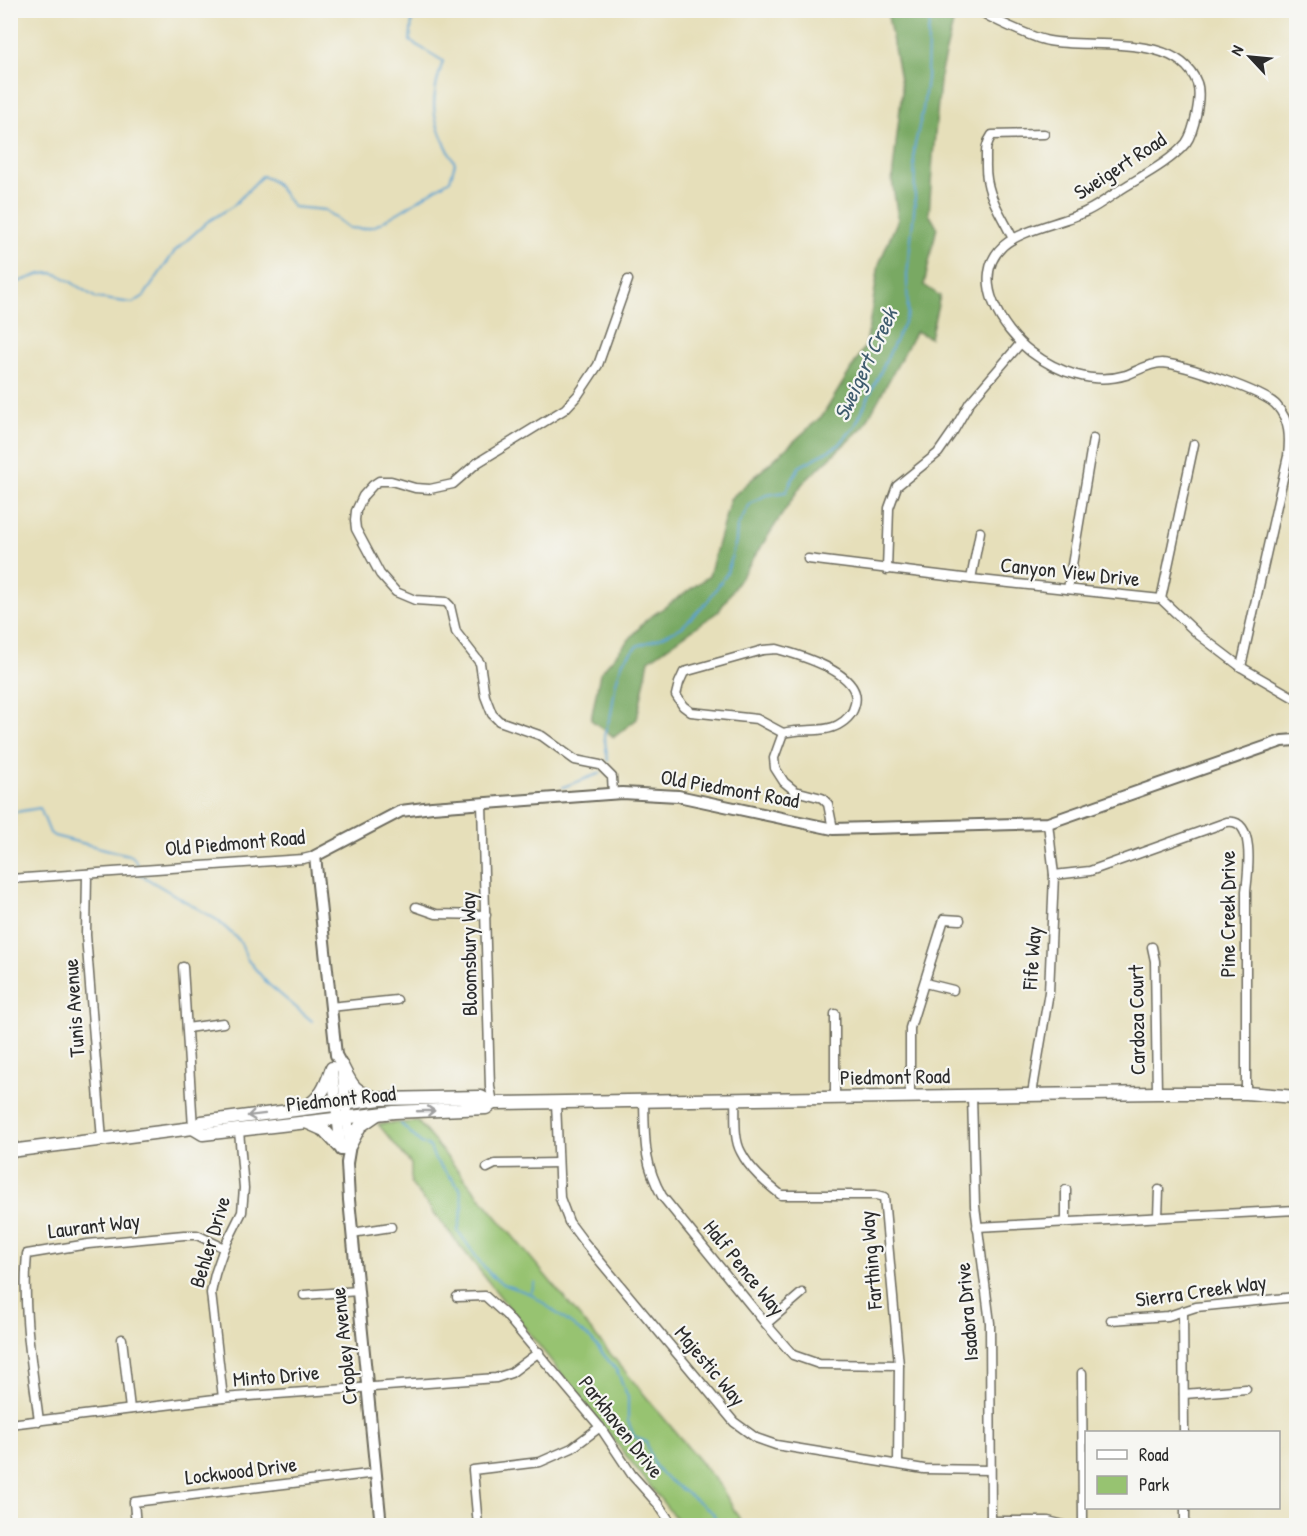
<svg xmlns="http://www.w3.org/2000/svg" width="1307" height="1536" font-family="'Patrick Hand',sans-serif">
<rect width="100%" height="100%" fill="#f6f6f2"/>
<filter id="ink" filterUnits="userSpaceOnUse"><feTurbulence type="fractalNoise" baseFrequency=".0167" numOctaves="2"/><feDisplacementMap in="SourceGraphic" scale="12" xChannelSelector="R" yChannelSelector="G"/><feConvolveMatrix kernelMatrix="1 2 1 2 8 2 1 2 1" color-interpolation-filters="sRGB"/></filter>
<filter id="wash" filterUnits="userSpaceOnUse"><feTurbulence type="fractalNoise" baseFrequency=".008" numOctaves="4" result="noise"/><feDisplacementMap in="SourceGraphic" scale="24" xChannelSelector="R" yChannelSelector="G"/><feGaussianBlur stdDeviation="1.35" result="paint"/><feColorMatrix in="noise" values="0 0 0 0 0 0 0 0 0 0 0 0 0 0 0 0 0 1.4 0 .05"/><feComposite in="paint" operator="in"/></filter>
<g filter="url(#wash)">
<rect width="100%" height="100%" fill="#e6dfba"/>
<path fill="#97c371" stroke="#61774e" stroke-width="1.5" d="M418 1122 721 1487 743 1525H681L411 1184V1164L378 1124Z"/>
<path fill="#79a963" stroke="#526a47" stroke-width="1.5" d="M887 11H956L941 71 933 156 929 214 937 227 924 285 940 296 930 338 916 331 864 426 802 484 719 611 649 660 637 719 614 737 591 720 600 673 646 620 709 576 730 499 823 415 866 345 879 264 898 219 892 180 902 90Z"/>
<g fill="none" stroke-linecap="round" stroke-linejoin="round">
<g stroke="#5ba2d1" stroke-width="2">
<path d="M10 285 41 274 51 273 60 275 96 298 133 303 144 296 175 251 207 222 233 206 262 176C276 179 285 196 293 207L325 210 349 228 362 229 375 226 401 211 450 180 455 163C432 120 428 108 443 61L410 41 413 10"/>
<path d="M608 761 604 735 611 714 616 682 623 661 637 646 659 638 682 627 707 602 727 573 736 541 737 527 750 504 766 495 786 492 799 467 839 445 855 426 908 314 907 275 915 202 914 149 923 109 927 78 928 33 932 10"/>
<path d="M563 787 601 773"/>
<path d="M10 813 40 808 50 833 54 836 129 855 134 858 138 865"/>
<path d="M139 874 217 920 240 941 247 959 268 984 312 1021"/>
<path d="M401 1124 421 1143 430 1147 435 1160 460 1188 463 1206 458 1231 482 1265 493 1277 503 1284 531 1294 591 1339 617 1371 628 1397V1421L634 1436 646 1442 654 1464 661 1474 713 1513 719 1526"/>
<path d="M531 1293 535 1282"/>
</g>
</g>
</g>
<g filter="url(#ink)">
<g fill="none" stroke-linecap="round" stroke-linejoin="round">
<defs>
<g id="minor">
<path d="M979 10C988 18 1036 39 1049 41 1091 49 1178 32 1197 83 1202 96 1194 132 1186 143 1170 162 1144 175 1123 188 1112 195 1100 205 1087 211 1063 223 1022 229 1003 246 969 278 1002 330 1031 352 1057 372 1093 385 1126 375 1137 371 1150 363 1162 363 1182 364 1266 392 1277 406 1290 421 1290 438 1288 456L1241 667"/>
<path d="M1013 239C1000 211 985 195 986 163 986 151 985 145 992 135L1044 134"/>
<path d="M808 559 971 579 1161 599 1199 635 1241 667 1296 699"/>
<path d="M887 570 889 508 897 486 938 453 954 430 970 402 1020 344"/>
<path d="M971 579 980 532"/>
<path d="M1068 589 1093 439"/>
<path d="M1161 599 1194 444"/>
<path d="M777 649C799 655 863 673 855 704 853 714 847 720 838 725 824 733 801 728 783 733L757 719 691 712 683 706 676 695 679 683 684 672 763 650Z"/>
<path d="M783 733 774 758 775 768 784 782 795 791 822 798 828 804 833 829"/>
<path d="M613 793 612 777 600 765 575 760 542 736 499 721 492 714 485 696 480 663 456 632 450 606 446 602 415 600 396 592 380 574 356 529 355 520 356 511 363 496 373 485 379 481H391L415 488 430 489 453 484 477 463 565 409 578 395 598 365 628 280"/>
<path d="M482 804 490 1087 493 1103"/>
<path d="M87 874 86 935 102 1140"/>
<path d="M1054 875 1090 871 1227 822C1256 817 1248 874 1246 891V1093"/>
<path d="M10 879 303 859 315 856"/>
<path d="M416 907 436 914 486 915"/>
<path d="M1152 947 1155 961 1157 1093"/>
<path d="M183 967 193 1128"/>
<path d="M925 983 953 990"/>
<path d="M330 1007 397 1000"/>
<path d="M835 1014V1097"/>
<path d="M187 1028 223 1023"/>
<path d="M1032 1094 1049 992 1054 875 1048 823"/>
<path d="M972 1096 975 1206 990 1323 991 1526"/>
<path d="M910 1097V1028L944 919 960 920"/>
<path d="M735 1099C736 1115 733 1138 741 1152 750 1170 766 1183 781 1195H876L884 1197 899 1365 898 1464"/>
<path d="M644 1101C645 1138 643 1162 662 1196L766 1324 793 1355 819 1364 899 1365"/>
<path d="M556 1102 560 1198 569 1222 584 1242 734 1422 756 1438 776 1445 924 1469 990 1470"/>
<path d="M10 1112 13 1150"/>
<path d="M487 1168 495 1164 557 1163"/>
<path d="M1066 1190V1222"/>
<path d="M1158 1216 1159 1190"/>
<path d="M977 1227 1296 1210"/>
<path d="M352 1233 391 1227"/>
<path d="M304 1295 358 1291"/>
<path d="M457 1297 485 1296 506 1315 600 1427 632 1475 658 1504 673 1526"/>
<path d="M1183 1311 1184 1432"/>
<path d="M1111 1320 1168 1316 1196 1307 1296 1297"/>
<path d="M766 1324 802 1293"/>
<path d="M122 1339 130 1409"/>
<path d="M1082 1373 1083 1526"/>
<path d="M1184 1394 1246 1389"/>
<path d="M223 1398 211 1293 215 1274 224 1248 242 1212 244 1188 239 1131"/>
<path d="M39 1421C32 1366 22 1309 27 1254L88 1244 184 1235H197L224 1248"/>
<path d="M10 1424 223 1398 496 1378 511 1373 539 1352"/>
<path d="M1185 1508V1526"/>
<path d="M991 1521H1048L1068 1526"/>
<path d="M10 1523 46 1522 47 1526"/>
<path d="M136 1526 134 1502 376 1473"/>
<path d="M478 1526 473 1470 540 1462 572 1448 600 1427"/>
</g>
<g id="tertiary">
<path d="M332 1070 341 1150"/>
<path d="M381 1526 349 1200 347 1163 350 1145 342 1066 336 1055 315 856 401 811 432 807 622 793 678 796 833 829 1048 823 1282 741 1296 740"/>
</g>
<g id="secondary">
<path d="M342 1066C352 1086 354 1092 377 1098"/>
<path d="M305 1107C322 1098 326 1085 332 1068"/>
<path d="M306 1122 324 1130 339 1146"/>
<path d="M193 1128 203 1134 394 1112 486 1108 493 1103"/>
<path d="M350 1145 360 1126 376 1115"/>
<path d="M10 1151 193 1128 202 1122 381 1099 481 1097 493 1103 1157 1093H1246L1296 1097"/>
</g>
</defs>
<use href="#minor" stroke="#6c6a5d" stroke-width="11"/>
<use href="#tertiary" stroke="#6c6a5d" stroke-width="14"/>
<use href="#secondary" stroke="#6c6a5d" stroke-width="15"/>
<use href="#minor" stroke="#fff" stroke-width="8"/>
<use href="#tertiary" stroke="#fff" stroke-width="10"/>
<use href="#secondary" stroke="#fff" stroke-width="12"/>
</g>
<defs><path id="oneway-shaft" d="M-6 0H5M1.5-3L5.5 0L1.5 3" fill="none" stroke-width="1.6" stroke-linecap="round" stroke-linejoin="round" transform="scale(1.5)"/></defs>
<g stroke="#a0a0a0">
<use href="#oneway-shaft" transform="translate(426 1111) rotate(-2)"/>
<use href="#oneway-shaft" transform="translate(256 1115) rotate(173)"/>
</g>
</g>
<g text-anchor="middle" stroke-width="4.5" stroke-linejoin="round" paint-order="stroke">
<g font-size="21" fill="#2b2b2b" stroke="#f6f6f2">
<text transform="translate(1120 166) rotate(-33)" y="7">Sweigert Road</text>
<text transform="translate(1070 572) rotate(6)" y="7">Canyon View Drive</text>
<text transform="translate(730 789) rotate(10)" y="7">Old Piedmont Road</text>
<text transform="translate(235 843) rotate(-5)" y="7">Old Piedmont Road</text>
<text transform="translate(1228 914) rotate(-90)" y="7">Pine Creek Drive</text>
<text transform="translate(469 954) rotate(-91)" y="7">Bloomsbury Way</text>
<text transform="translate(1032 958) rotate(-86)" y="7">Fife Way</text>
<text transform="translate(74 1008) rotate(-94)" y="7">Tunis Avenue</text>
<text transform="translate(1137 1020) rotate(-91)" y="7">Cardoza Court</text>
<text transform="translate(895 1077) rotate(-1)" y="7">Piedmont Road</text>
<text transform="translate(341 1099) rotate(-6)" y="7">Piedmont Road</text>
<text transform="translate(94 1226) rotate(-7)" y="7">Laurant Way</text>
<text transform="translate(210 1242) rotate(-73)" y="7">Behler Drive</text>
<text transform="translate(871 1260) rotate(-95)" y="7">Farthing Way</text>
<text transform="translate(744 1268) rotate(51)" y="7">Half Pence Way</text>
<text transform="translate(1201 1291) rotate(-8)" y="7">Sierra Creek Way</text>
<text transform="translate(967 1312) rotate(-95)" y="7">Isadora Drive</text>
<text transform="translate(344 1346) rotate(-96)" y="7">Cropley Avenue</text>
<text transform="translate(710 1366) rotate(50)" y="7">Majestic Way</text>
<text transform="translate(276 1376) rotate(-5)" y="7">Minto Drive</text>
<text transform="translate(621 1427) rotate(52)" y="7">Parkhaven Drive</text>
<text transform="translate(241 1471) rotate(-7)" y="7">Lockwood Drive</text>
</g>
<g font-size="22" font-style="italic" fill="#3e5b6d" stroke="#f6f6f2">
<text transform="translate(865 364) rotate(-65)" y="8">Sweigert Creek</text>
</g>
</g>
<rect width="1307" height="1536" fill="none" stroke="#f6f6f2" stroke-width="36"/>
<rect x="1085" y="1431" width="195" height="78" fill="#f6f6f2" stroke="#a5a5a2" stroke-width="1.5"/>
<rect x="1097" y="1450" width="30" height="9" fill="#ffffff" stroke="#a5a5a2" stroke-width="1.5"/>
<text x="1139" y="1461" font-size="18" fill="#2b2b2b">Road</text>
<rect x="1097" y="1476" width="30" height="18" fill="#97c371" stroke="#a5a5a2" stroke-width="1.5"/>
<text x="1139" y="1491" font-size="18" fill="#2b2b2b">Park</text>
<g transform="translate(1250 57) rotate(296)" stroke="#f6f6f2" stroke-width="4.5" paint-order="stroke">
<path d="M0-4.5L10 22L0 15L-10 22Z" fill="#2b2b2b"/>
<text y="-9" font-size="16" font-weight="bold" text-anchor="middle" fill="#2b2b2b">N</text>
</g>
</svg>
